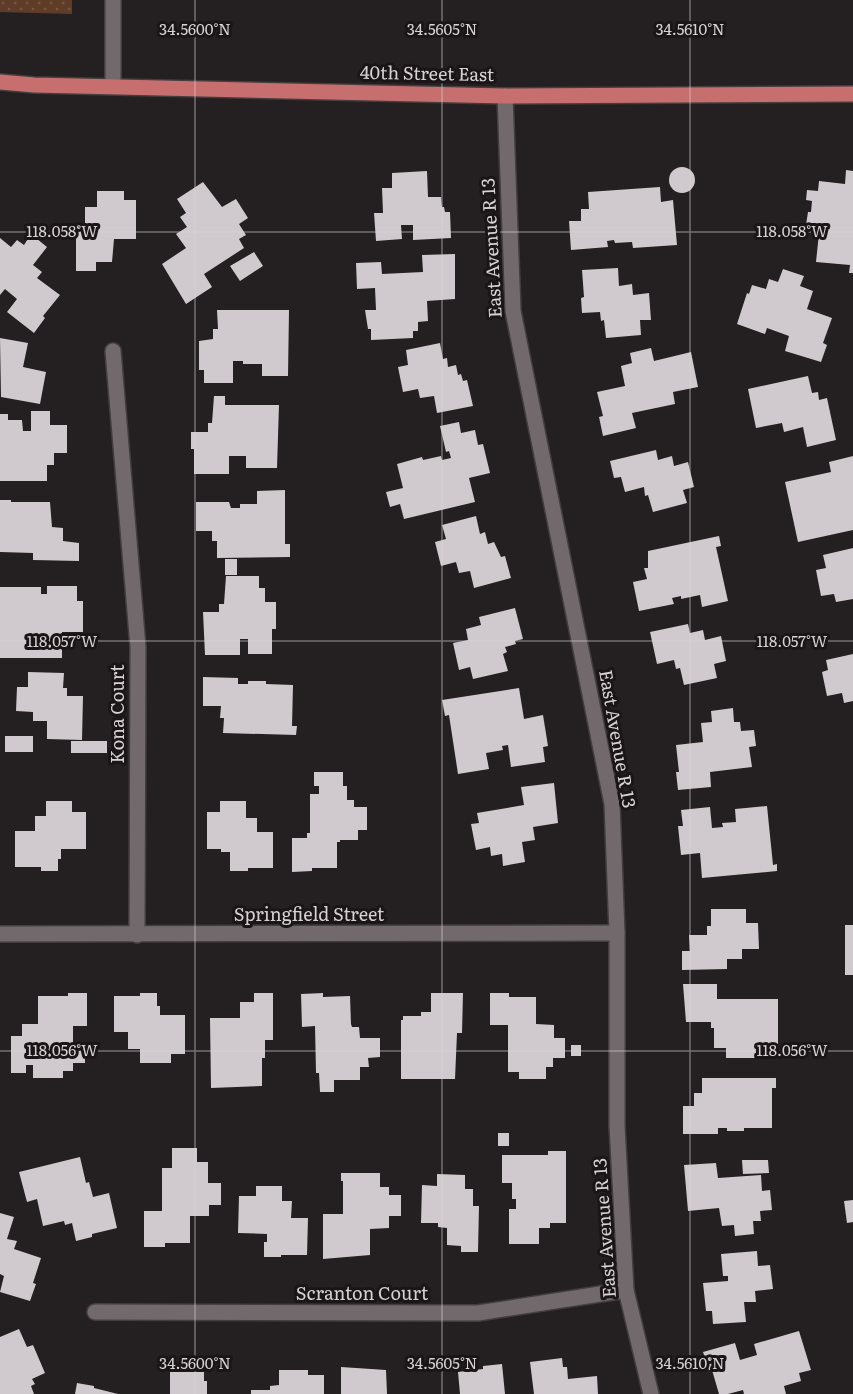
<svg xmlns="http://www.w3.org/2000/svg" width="853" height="1394" font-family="Literata,serif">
<defs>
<pattern id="grass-dots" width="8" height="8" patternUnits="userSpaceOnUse" patternTransform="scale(1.5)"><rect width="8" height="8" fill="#5f3c27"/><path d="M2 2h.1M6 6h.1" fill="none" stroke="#755745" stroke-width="1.8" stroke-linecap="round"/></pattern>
</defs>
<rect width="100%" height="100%" fill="#241f20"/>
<path fill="url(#grass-dots)" d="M0 0H72V14L0 12Z"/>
<g fill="#d0cacf">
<circle cx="682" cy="180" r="13"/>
<path d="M846 170 853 171V273H849L850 265 816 262 819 233 810 232V225H806L808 212H811L812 201 806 200 807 190 818 191 819 181 845 184Z"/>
<path d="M427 171 428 197H441L442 207H444L445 212H450L451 238 413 240V225H401L402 239 376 241 374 213H383L382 188H392V173Z"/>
<path d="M203 182 222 207 236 199 248 218 239 224 246 235 239 239 244 248 204 274 212 287 186 304 162 264 186 248 176 234 187 227 180 217 186 213 177 199Z"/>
<path d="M660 187 661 202 673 200 677 245 633 248 632 242 615 243 614 240 607 241 608 247 571 250 569 221H581V209H589L588 192Z"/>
<path d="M97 191H124V200H136V239H114L112 262H96V271H76V224H85V207H97Z"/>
<path d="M31 234 47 247 33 265 42 272 37 278 60 295 43 316 45 318 34 333 7 312 17 299 5 289 0 295V238L11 247 17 240 24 245Z"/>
<path d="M254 252 263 266 240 281 230 266Z"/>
<path d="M455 254V299L427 301 428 321 418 322V331H413V338L371 340V329H368L365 310H376L375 288 357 289 356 263 381 262 382 274 423 272 422 255Z"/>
<path d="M618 268 619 286 632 284 633 295 649 293 651 320H640L641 335 606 338 604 320 601 321 600 312 582 313 581 298 584 297 582 270Z"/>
<path d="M783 269 804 276 800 286 813 291 807 309 832 318 823 343 827 345 821 362 785 351 789 336 767 328 765 334 737 324 747 293 749 294 752 285 766 289 769 279 778 282Z"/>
<path d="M217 310H289L288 376H262V364H243V361H233V383H204V370H199V341L213 339V329H218Z"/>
<path d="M0 338 28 343 23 367 46 372 40 404 1 397Z"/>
<path d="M440 343 443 359 447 358 448 367 456 365 458 375 461 374 463 381 467 380 473 406 437 413 434 396 420 398 418 389 403 392 398 367 408 365 406 350Z"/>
<path d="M651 348 654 361 691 352 698 387 673 392 675 404 632 413 636 428 603 436 599 417 603 416 597 392 625 386 621 366 632 363 630 353Z"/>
<path d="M808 376 812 393 818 392 819 400 827 398 836 440 807 447 803 427 784 432 782 423 756 428 748 389Z"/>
<path d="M214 396H225V405H279L277 468H246V456H229V474H194V449H191V432H208V423H212Z"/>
<path d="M31 411H50V425H67V453H54V465H47V481H0V414H8V420H22L23 431H31Z"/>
<path d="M459 422 461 433 475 430 478 445 483 444 490 473 469 478 475 502 404 519 400 504 390 507 386 492 403 488 397 464 422 457 423 460 441 456 442 460 451 458 449 451 446 452 440 426Z"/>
<path d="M656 450 658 460 672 456 674 466 688 462 694 487 683 490 687 503 653 512 648 495 645 496 644 487 625 492 621 477 614 478 610 461Z"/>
<path d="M853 456V530L798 542 785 482 831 472 829 462Z"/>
<path d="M285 490V544H290V557L217 558V541H212V531H196V502H229L231 508H240V504H257V491Z"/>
<path d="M0 500H11V502H50L52 527 63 528V541L79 543V561L33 560V553L0 552Z"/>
<path d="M476 516 480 534 485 532 488 544 494 542 501 557 505 556 511 578 474 588 470 571 459 573 456 562 441 566 435 542 446 539 442 525Z"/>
<path d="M719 536 721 546 716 547 728 601 702 607 700 595 681 599V596L672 598 674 604 639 611 633 582 647 579 644 568H648V551Z"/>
<path d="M853 548V599L836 602 834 594 821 596 816 570 826 568 823 555Z"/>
<rect x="225" y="559" width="12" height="16"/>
<path d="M226 576H259V588H265V602H276V629H272V654H248V639H240V655H205L203 612H219V604H224Z"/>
<path d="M47 586H77V601H83V632H62V658H0V587H41V594H47Z"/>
<path d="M515 608 523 639 515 641 516 644 505 647 507 652 503 654 508 671 473 679 470 667 459 670 453 643 468 640 466 629 481 625 479 617Z"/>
<path d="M688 624 690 633 703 630 705 640 721 636 726 661 714 664 717 678 684 685 680 668 676 669 674 660 657 664 650 632Z"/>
<path d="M853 654V701L844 703 842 693 827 696 822 672 828 670 826 660Z"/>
<path d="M28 672 64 673 63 688H67V696H83L82 740 47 739V721H33V712L16 711 17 687H28Z"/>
<path d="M203 677 238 678V684H248V681H266V684L293 685 292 726H297L296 735 223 733 224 718H220L221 706H203Z"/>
<path d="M519 688 524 719 543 715 548 746 543 747 545 762 511 767 508 745 502 746 503 750 486 753 489 769 458 774 449 715 445 716 442 700Z"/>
<path d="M733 708 734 722H740L741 731 754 730 756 746 749 747 752 767 710 772 711 787 678 790 676 772H679L676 745 703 742 701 723 712 722 711 711Z"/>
<rect x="5" y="736" width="28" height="16"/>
<rect x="71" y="741" width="36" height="12"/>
<path d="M314 772H343V786H347V800H354V807H367V830H358V840H340V842H337V868H312V871L292 872V838H307V833H310V794H319V786H314Z"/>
<path d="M554 783 558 823 533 827 535 840 522 842 525 862 503 866 502 854 491 856 490 847 476 850 471 824 479 823 477 813 524 805 521 787Z"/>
<path d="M46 801H72V812H86V849H61V859H58V871H41V867H15V831H35V816H46Z"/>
<path d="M220 801H246V818H257V832H273V868H248V871H230V852H221V849H207V812H220Z"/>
<path d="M767 806 773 865 777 864V871L702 878 700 853 681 855 678 826H683L681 810 710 807 712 828 723 827 722 823 736 822 735 809Z"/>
<path d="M711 909H746V923H758L759 949H742V959H727V969L682 970V951H690L689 935H707V926H711Z"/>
<rect x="845" y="925" width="8" height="50"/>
<path d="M683 984H717V999H778V1044H765V1058H726V1048H714V1028H711V1022H686Z"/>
<path d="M68 993H87V1026H73V1044H85V1063H73V1071H63V1078H33V1065H26V1073H11V1036H22V1024H38V996H68Z"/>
<path d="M140 993H157V1006H160V1015H185V1054H171V1063H140V1049H128V1032H114V996H140Z"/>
<path d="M254 993H273V1040H265V1058H262V1086L211 1088 210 1018H240V1002H254Z"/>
<path d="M323 993V997L350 996 351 1024 352 1027H359L360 1038H380V1057L368 1058 369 1067H360V1080H334V1092H320L319 1073H316L315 1026 302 1027 301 994Z"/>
<path d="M431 993H463L462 1033H457L455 1079H401V1020H403V1016H421V1012H431Z"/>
<path d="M490 993H509V997H536V1024L554 1025V1038H565V1058H553V1067H546V1079H519V1072H508V1025H490Z"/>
<rect x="571" y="1045" width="10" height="11"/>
<path d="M702 1078H776V1088H772V1128H744V1131H727V1128H718V1134H683V1106H694V1093H702Z"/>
<rect x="498" y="1133" width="11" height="13"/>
<path d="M172 1148H197V1162H208V1183H221V1205H209V1216H190V1243H165V1247H144V1211H162V1168H172Z"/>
<path d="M548 1151H566V1223H550V1228H539V1244H509V1209H516V1199H512V1183H502V1155H548Z"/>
<path d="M80 1157 86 1183 89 1182 93 1197 109 1193 117 1228 92 1234V1237L76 1241 72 1223 65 1225 64 1221 43 1226 37 1199 27 1202 19 1172Z"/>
<path d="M742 1160H768L769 1173 743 1174Z"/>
<path d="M716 1163 718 1178 761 1175 762 1191 770 1190 772 1210 760 1211 761 1221H753L754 1234 735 1236 734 1225 722 1226 719 1208 688 1211 684 1165Z"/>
<path d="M341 1173H380V1187H389V1195H401V1216H389V1228L370 1229V1255L323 1259V1214H343V1181H341Z"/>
<path d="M437 1174 465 1175V1189H473V1206H479L478 1252H461V1246L447 1245V1228L438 1227V1223H421L422 1185 437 1186Z"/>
<path d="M256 1186H282V1201H292L291 1218H308L307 1255H281V1257H264V1242H267V1234L238 1233 239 1196H256Z"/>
<path d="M853 1200V1222L847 1223 844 1201Z"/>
<path d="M0 1213 14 1217 7 1239 17 1241 14 1249 41 1258 33 1283 36 1284 30 1301 0 1292 4 1276 0 1274Z"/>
<path d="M757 1251 758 1266 770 1265 773 1289 755 1291 756 1302H744L746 1322 713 1324 712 1311H706L703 1283 728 1281V1276H723L721 1254Z"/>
<path d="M19 1329 27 1347 33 1345 45 1373 32 1379 35 1384 31 1386 34 1394H0V1337Z"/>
<path d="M799 1331 811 1370 799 1373 801 1381 784 1386 786 1394H744L743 1390 728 1394H719L712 1370H709L703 1352 735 1343 740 1360 757 1355 754 1344Z"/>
<path d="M562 1358 563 1367H567L568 1379 597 1376 598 1394H534L530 1362Z"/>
<path d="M502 1364 505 1394H460L458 1372 483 1369V1366Z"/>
<path d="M341 1367 386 1370 387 1394H341Z"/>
<path d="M279 1370H308V1375H324V1394H251V1390H270V1386L279 1385Z"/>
<path d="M170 1372H204V1381H207V1394H170Z"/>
<path d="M77 1383 94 1386V1388L118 1394H75Z"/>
</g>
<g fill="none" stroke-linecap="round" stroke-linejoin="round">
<defs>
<g id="minor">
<path d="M113 0V86"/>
<path d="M505 96 513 311 612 804 617 933V1126L626 1290 651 1394"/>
<path d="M113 351 138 647 137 935"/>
<path d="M0 934 617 933"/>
<path d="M95 1312 478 1313 626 1290"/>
</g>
<path id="major" d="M0 82 34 85 505 96 853 94"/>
</defs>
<use href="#minor" stroke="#423d3e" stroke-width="18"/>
<use href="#major" stroke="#423d3e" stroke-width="18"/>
<use href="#minor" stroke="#71696c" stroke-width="15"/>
<use href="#major" stroke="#c66f6e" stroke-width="15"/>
</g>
<path fill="none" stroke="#d6d2d3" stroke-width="1.5" stroke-opacity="0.45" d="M195 0V1394M442 0V1394M690 0V1394M0 232H853M0 641H853M0 1051H853"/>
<g text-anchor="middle" stroke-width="6" stroke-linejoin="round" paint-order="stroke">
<g font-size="18" fill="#d6d2d3" stroke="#1b1517">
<text transform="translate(427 74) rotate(1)" y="6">40th Street East</text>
<text transform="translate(492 248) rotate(-93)" y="6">East Avenue R 13</text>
<text transform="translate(118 714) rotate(-90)" y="6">Kona Court</text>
<text transform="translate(617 739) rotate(80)" y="6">East Avenue R 13</text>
<text x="309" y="921">Springfield Street</text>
<text transform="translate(605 1228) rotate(-94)" y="6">East Avenue R 13</text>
<text x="362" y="1300">Scranton Court</text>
</g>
</g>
<g font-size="15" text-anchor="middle" fill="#d6d2d3" stroke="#1b1517" stroke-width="6" stroke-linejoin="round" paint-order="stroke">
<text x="195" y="35">34.5600°N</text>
<text x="442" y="35">34.5605°N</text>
<text x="690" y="35">34.5610°N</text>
<text x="792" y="237">118.058°W</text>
<text x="62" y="237">118.058°W</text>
<text x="792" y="647">118.057°W</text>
<text x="62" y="647">118.057°W</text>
<text x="792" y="1056">118.056°W</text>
<text x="62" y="1056">118.056°W</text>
<text x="195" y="1369">34.5600°N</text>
<text x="442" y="1369">34.5605°N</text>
<text x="690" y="1369">34.5610°N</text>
</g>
</svg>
